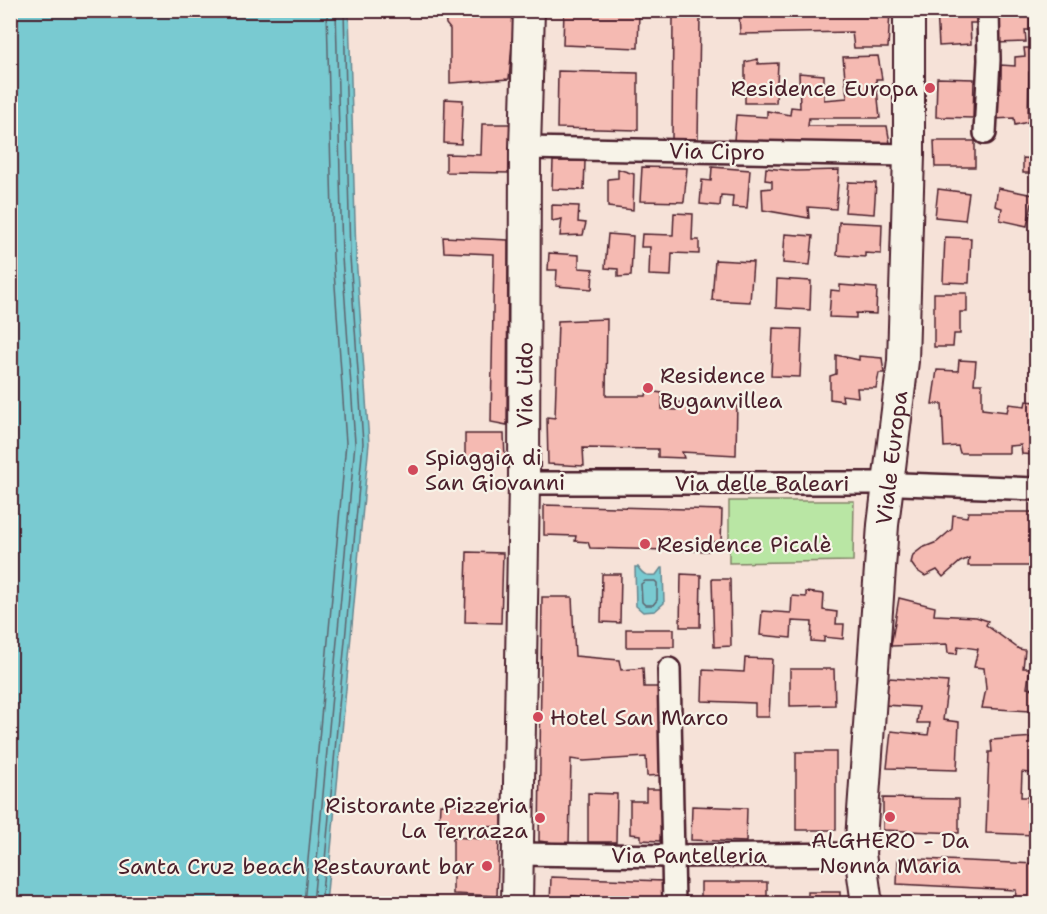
<svg xmlns="http://www.w3.org/2000/svg" width="1047" height="914" font-family="'Shantell Sans',sans-serif">
<rect width="100%" height="100%" fill="#f6e2d8"/>
<filter id="ink" filterUnits="userSpaceOnUse"><feTurbulence type="fractalNoise" baseFrequency=".0167" numOctaves="2"/><feDisplacementMap in="SourceGraphic" scale="12" xChannelSelector="R" yChannelSelector="G"/><feConvolveMatrix kernelMatrix="1 2 1 2 8 2 1 2 1" color-interpolation-filters="sRGB"/></filter>
<g filter="url(#ink)">
<path fill="#b9e6a4" stroke="#828268" stroke-width="1.5" d="M729 501H854L853 561 729 563Z"/>
<g fill="#79cad1" stroke="#66868f" stroke-width="1.5">
<path d="M10 11H349L356 256 369 443 326 903H11Z"/>
<path d="M635 567H638C643 575 646 576 656 575L661 568H663L664 603 655 611 643 612 636 606Z"/>
</g>
<g fill="none" stroke-linecap="round" stroke-linejoin="round">
<g stroke="#5d636d" stroke-width="1.5">
<path d="M645 581H655L657 583V600L653 605H645L642 602 641 584Z"/>
<path d="M304 904 346 443 333 257 327 10"/>
<path d="M313 904 355 443 342 257 336 10"/>
<path d="M321 904 363 443 350 257 344 10"/>
</g>
</g>
<g fill="#f5bab2" stroke="#4a1f2b" stroke-width="1.5">
<path d="M448 10H515L509 79 450 83V29L446 24 445 13Z"/>
<path d="M564 10 639 13 638 48 563 45Z"/>
<path d="M739 10H890L888 48H854L852 32 740 34Z"/>
<path d="M937 10H976V23H970L971 44 939 46Z"/>
<path d="M996 10H1030V30H1025L1026 42 997 43Z"/>
<path d="M673 17 700 18 698 139H672Z"/>
<path d="M1024 48H1036V73L1029 72 1028 122 1015 125 1014 118 993 119 992 88H1001V65L1015 66V57L1025 56Z"/>
<path d="M878 56 882 79H876L880 118H809L808 126H887L890 143 794 142V147L734 140 736 115 767 117V111L790 115 791 107 800 108 799 73 824 75V100L847 98 843 57Z"/>
<path d="M758 59V64L778 63 776 103H745V62Z"/>
<path d="M558 71 638 73V130L557 128Z"/>
<path d="M937 78 974 79 973 118 936 117Z"/>
<path d="M445 99 463 100 461 144 444 143Z"/>
<path d="M482 124H511V173L446 172V154L481 155Z"/>
<path d="M934 141H975V167H935Z"/>
<path d="M1023 158 1036 159V173H1023Z"/>
<path d="M553 161H585L584 190 552 189Z"/>
<path d="M642 167 687 168 684 202 640 201Z"/>
<path d="M712 167 750 170 747 208 732 207 733 196 721 195 720 206 700 204 702 180 711 181Z"/>
<path d="M766 168 796 171 839 170 836 209 808 207 809 218 763 210 762 189 772 188V181L765 180Z"/>
<path d="M618 169 634 174 633 210 608 207V179L618 178Z"/>
<path d="M848 182 876 183 874 214 845 212Z"/>
<path d="M998 188 1034 195 1027 226 1000 220 1002 208 995 206Z"/>
<path d="M938 189 969 193 965 220 935 217Z"/>
<path d="M552 205 579 206 578 222 586 223 583 235 560 236 562 219 552 221Z"/>
<path d="M674 213 693 214 692 240H699V254L672 253 671 276 649 275 650 247H641L642 234 673 235Z"/>
<path d="M839 222 882 224 881 254 865 253V257L837 255Z"/>
<path d="M608 234 633 236 631 276 618 277V269L605 268Z"/>
<path d="M785 234 813 236 810 265 783 263Z"/>
<path d="M443 237 508 240 507 425 491 422 494 254 444 252Z"/>
<path d="M945 237 971 238 969 283 943 282Z"/>
<path d="M549 253 579 255V268L593 269 592 289 556 286 557 270H548Z"/>
<path d="M715 260 753 262 750 302 712 300Z"/>
<path d="M777 279 811 281 810 310 776 308Z"/>
<path d="M840 285 877 288 876 314 856 313V318L829 317 831 290 840 291Z"/>
<path d="M934 293H967V312H960V334H954L953 347H934Z"/>
<path d="M607 319 606 396H646L647 391 662 393V409L676 410 678 402 715 406 716 400 737 401 736 455 682 452 684 458 658 457V449L583 448 584 466 548 464 547 417 555 418 558 321Z"/>
<path d="M773 328 802 329 800 377 771 376Z"/>
<path d="M836 355 859 360V356L882 358 884 373H879L876 388H857L858 397 842 395 843 401 830 399V376L836 374Z"/>
<path d="M959 360 976 361 974 384H982V409L1007 412 1009 404 1025 406 1026 401 1036 402V455L1022 454 1021 445 1009 446V453H960L958 446 944 447 942 404H932L937 370 958 371Z"/>
<path d="M465 434H504L505 459H465Z"/>
<path d="M544 505 722 510 721 542H708V551L590 548 588 542 575 541 576 536 544 535Z"/>
<path d="M968 512H1036V566H968L969 558 960 562 943 577 937 570 925 576 916 570 911 563 913 555 922 548 937 542 952 529 953 515 967 517Z"/>
<path d="M467 552 503 553 501 623 465 622Z"/>
<path d="M602 574H621L620 623 601 622Z"/>
<path d="M681 574 701 575 700 627H680Z"/>
<path d="M712 579H730L731 646 714 647Z"/>
<path d="M806 592 824 594 823 610 837 612 836 624H844L843 639 824 637V642L811 641 812 622 792 621 791 638 760 635 762 611 791 613 792 596 806 597Z"/>
<path d="M542 597H572L575 656 619 660 621 670 643 668 644 687H661L664 775 647 776 646 757 584 761 571 759 569 845 539 841Z"/>
<path d="M899 598 935 607 934 615 976 617 988 621 986 625 1019 649 1025 650 1023 668H1030L1027 688 1035 689 1031 711 982 708 986 689 984 668 974 667 978 649 958 646 957 654 948 653 947 644 891 646Z"/>
<rect x="626" y="629" width="48" height="18"/>
<path d="M1029 632H1036V662Z"/>
<path d="M745 658 772 659 769 717H755V703L702 701 703 670 744 672Z"/>
<path d="M790 669H834L835 705 790 706Z"/>
<path d="M889 678 948 682 943 720 959 722 957 770 887 768 891 731 928 735 930 723H917L919 707 884 705Z"/>
<path d="M1036 737V774L1022 772 1021 797H1028L1027 806H1036V835L986 833 989 752H992L991 740Z"/>
<rect x="796" y="752" width="40" height="78"/>
<path d="M646 789H664L660 841 641 840V835L630 834V801H646Z"/>
<path d="M588 793 617 794 616 842H588Z"/>
<path d="M883 798 959 799V833L883 830Z"/>
<path d="M440 804 502 805V827L439 825Z"/>
<path d="M692 806 747 808 746 842 691 840Z"/>
<path d="M453 837 499 840 497 896 453 894Z"/>
<path d="M898 858 1036 864V904H1015L1016 890 897 884Z"/>
<path d="M551 877 663 881V904H606L605 899 572 896V904H550Z"/>
<rect x="701" y="882" width="66" height="22"/>
<rect x="808" y="892" width="32" height="12"/>
</g>
<g fill="none" stroke-linecap="round" stroke-linejoin="round">
<defs>
<g id="street">
<path d="M985 133 989 60 988 10"/>
<path d="M525 148 909 155"/>
<path d="M524 483H874L1036 489"/>
<path d="M669 669 674 904"/>
<path d="M518 854 673 856 860 854"/>
</g>
<g id="secondary">
<path id="s1" d="M517 904 524 483 525 148 529 10"/>
<path id="s2" d="M867 904 860 854 883 525 903 361 909 155V10"/>
</g>
</defs>
<use href="#street" stroke="#4a1f2b" stroke-width="26"/>
<use href="#secondary" stroke="#4a1f2b" stroke-width="34"/>
<use href="#street" stroke="#f7f3e8" stroke-width="21"/>
<use href="#secondary" stroke="#f7f3e8" stroke-width="30"/>
</g>
</g>
<g fill="#d1495b" stroke="#f7f3e8" stroke-width="2">
<circle cx="930" cy="88" r="6"/>
<circle cx="648" cy="388" r="6"/>
<circle cx="413" cy="470" r="6"/>
<circle cx="645" cy="544" r="6"/>
<circle cx="538" cy="717" r="6"/>
<circle cx="890" cy="817" r="6"/>
<circle cx="540" cy="818" r="6"/>
<circle cx="487" cy="866" r="6"/>
</g>
<g text-anchor="middle" stroke-width="4.5" stroke-linejoin="round" paint-order="stroke">
<g font-size="22" fill="#4a1f2b" stroke="#f7f3e8" text-anchor="start">
<text x="918" y="96" text-anchor="end">Residence Europa</text>
<text x="660" y="383">Residence<tspan x="660" dy="25">Buganvillea</tspan></text>
<text x="425" y="465">Spiaggia di<tspan x="425" dy="25">San Giovanni</tspan></text>
<text x="657" y="552">Residence Picalè</text>
<text x="550" y="725">Hotel San Marco</text>
<text x="528" y="813" text-anchor="end">Ristorante Pizzeria<tspan x="528" dy="25">La Terrazza</tspan></text>
<text x="890" y="848" text-anchor="middle">ALGHERO - Da<tspan x="890" dy="25">Nonna Maria</tspan></text>
<text x="475" y="874" text-anchor="end">Santa Cruz beach Restaurant bar</text>
</g>
<g font-size="22" fill="#4a1f2b" stroke="#f7f3e8">
<text transform="translate(717 151) rotate(1)" y="8">Via Cipro</text>
<text dy="8" stroke="none"><textPath href="#s1" startOffset="519">Via Lido</textPath></text>
<text dy="8" stroke="none"><textPath href="#s2" startOffset="448">Viale Europa</textPath></text>
<text x="762" y="491">Via delle Baleari</text>
<text x="689" y="863">Via Pantelleria</text>
</g>
</g>
<rect width="1047" height="914" fill="none" stroke="#f7f3e8" stroke-width="36"/>
<rect x="18" y="18" width="1011" height="878" fill="none" stroke="#4a1f2b" stroke-width="2" filter="url(#ink)"/>
</svg>
